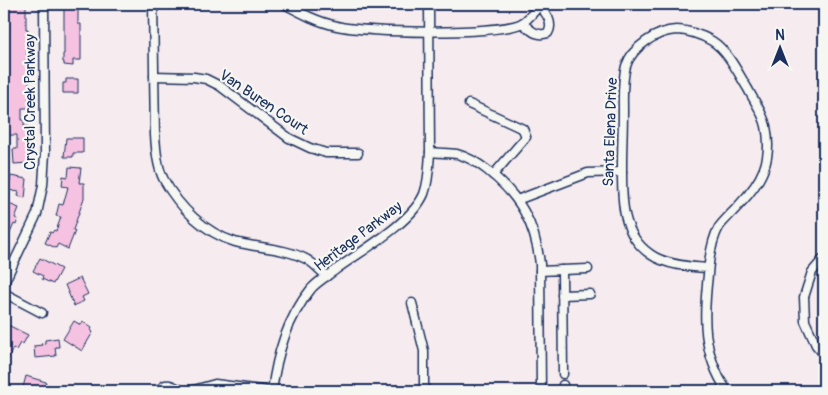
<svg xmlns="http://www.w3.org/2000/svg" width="828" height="395" font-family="Pangolin,sans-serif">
<rect width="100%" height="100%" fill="#f6ecef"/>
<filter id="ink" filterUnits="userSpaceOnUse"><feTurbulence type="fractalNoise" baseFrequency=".02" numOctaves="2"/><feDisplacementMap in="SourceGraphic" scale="10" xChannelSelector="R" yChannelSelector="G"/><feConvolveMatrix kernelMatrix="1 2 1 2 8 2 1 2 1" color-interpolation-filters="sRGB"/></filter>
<g filter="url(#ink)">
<g fill="#f5c2e1" stroke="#1b2f5e">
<path d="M7 4H26V29H28L26 65H29V108H22V120H24V126H28V163L14 164 13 149H17V135H6V121H10L7 76 9 22H7Z"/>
<path d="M64 4H78V24H81V60H73V66L64 65V62H63V54H64Z"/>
<path d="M66 79H78V93H63V83H66Z"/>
<path d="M66 138H83V153H73V157H64Z"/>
<path d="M69 167 81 168 79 183H84V198L73 230 75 231 68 249 58 244 56 248 45 243 50 232 52 233 54 230 56 231 61 217 56 216 59 204 63 205 68 187 62 186 63 176 68 177Z"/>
<path d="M11 176 27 179 25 198 18 196 19 192 8 190Z"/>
<path d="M4 202 19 208 15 218 18 219 16 225 14 224 4 247Z"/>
<path d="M40 258 61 269 53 284 42 279 43 276 33 271Z"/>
<path d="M80 278 88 294 82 297 84 301 74 306 65 285Z"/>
<path d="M74 321 81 325 83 322 92 328 91 330 93 332 82 351 63 339Z"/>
<path d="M4 323 28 335 23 344 20 343 16 350 13 348 4 368Z"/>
<path d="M58 338 59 347H55L56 356 35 358 34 346 42 345 41 344 45 343V340Z"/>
<path d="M26 376 46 382 45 386 56 390V391H22Z"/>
</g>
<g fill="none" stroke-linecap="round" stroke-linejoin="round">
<defs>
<g id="minor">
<path d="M153 4 155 135C156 149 157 167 164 180 179 207 205 233 235 242 258 248 285 248 306 259 314 263 320 271 327 276"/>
<path d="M284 4C301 13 318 22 337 26 364 33 501 35 522 23 529 19 535 10 541 4"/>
<path d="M522 23C531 30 536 37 548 33 554 23 546 13 539 5"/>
<path d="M154 76 194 77 206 79 220 86 289 138 310 148 326 153H358"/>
<path d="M469 104 523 129 526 137 493 175"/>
<path d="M430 152C439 153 448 153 457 154 468 157 478 163 487 170 520 196 535 223 540 264L541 391"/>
<path d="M517 200 588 173 622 172"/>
<path d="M824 258 812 272 804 297 805 321 816 345 824 354"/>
<path d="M708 268C690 267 665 265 650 254 620 233 622 197 622 164 622 147 623 129 623 111 623 96 622 81 626 66 632 47 657 31 676 30 687 30 702 35 712 41 728 51 738 73 748 89 754 101 763 113 766 126 773 160 762 181 739 205 733 212 725 219 719 227 711 241 709 259 708 275 703 318 702 353 727 391"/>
<path d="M562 270 588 269"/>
<path d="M540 271 562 270 563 374"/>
<path d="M4 283 37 214 43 185 45 153 44 4"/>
<path d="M4 293 42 313"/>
<path d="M562 295 590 294"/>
<path d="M412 303 424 351V391"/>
<path d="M563 385V391"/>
<path d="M160 391C164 380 174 386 182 391"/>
<path d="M190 391 215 384 269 391"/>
<path d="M272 391C277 354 287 319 311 289 318 281 329 275 338 268 363 250 412 222 424 194 429 181 429 166 430 152L429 4"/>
</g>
</defs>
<use href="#minor" stroke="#1b2f5e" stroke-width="11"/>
<use href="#minor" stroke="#f6f6f2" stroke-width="8"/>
</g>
</g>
<g text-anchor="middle" stroke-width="4.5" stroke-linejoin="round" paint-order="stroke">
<g font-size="15" fill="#1b2f5e" stroke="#f6f6f2">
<text transform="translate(30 102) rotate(-90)" y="5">Crystal Creek Parkway</text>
<text transform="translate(264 102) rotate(34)" y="5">Van Buren Court</text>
<text transform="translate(610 132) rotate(-88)" y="5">Santa Elena Drive</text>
<text transform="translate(358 236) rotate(-37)" y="5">Heritage Parkway</text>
</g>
</g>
<rect width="828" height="395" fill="none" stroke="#f6f6f2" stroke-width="20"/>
<rect x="10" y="10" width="808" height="375" fill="none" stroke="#1b2f5e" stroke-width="2" filter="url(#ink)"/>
<g transform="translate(780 48)" stroke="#f6f6f2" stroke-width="4" paint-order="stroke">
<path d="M0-4L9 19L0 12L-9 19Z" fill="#1b2f5e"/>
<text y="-8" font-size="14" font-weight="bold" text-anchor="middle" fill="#1b2f5e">N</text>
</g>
</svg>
